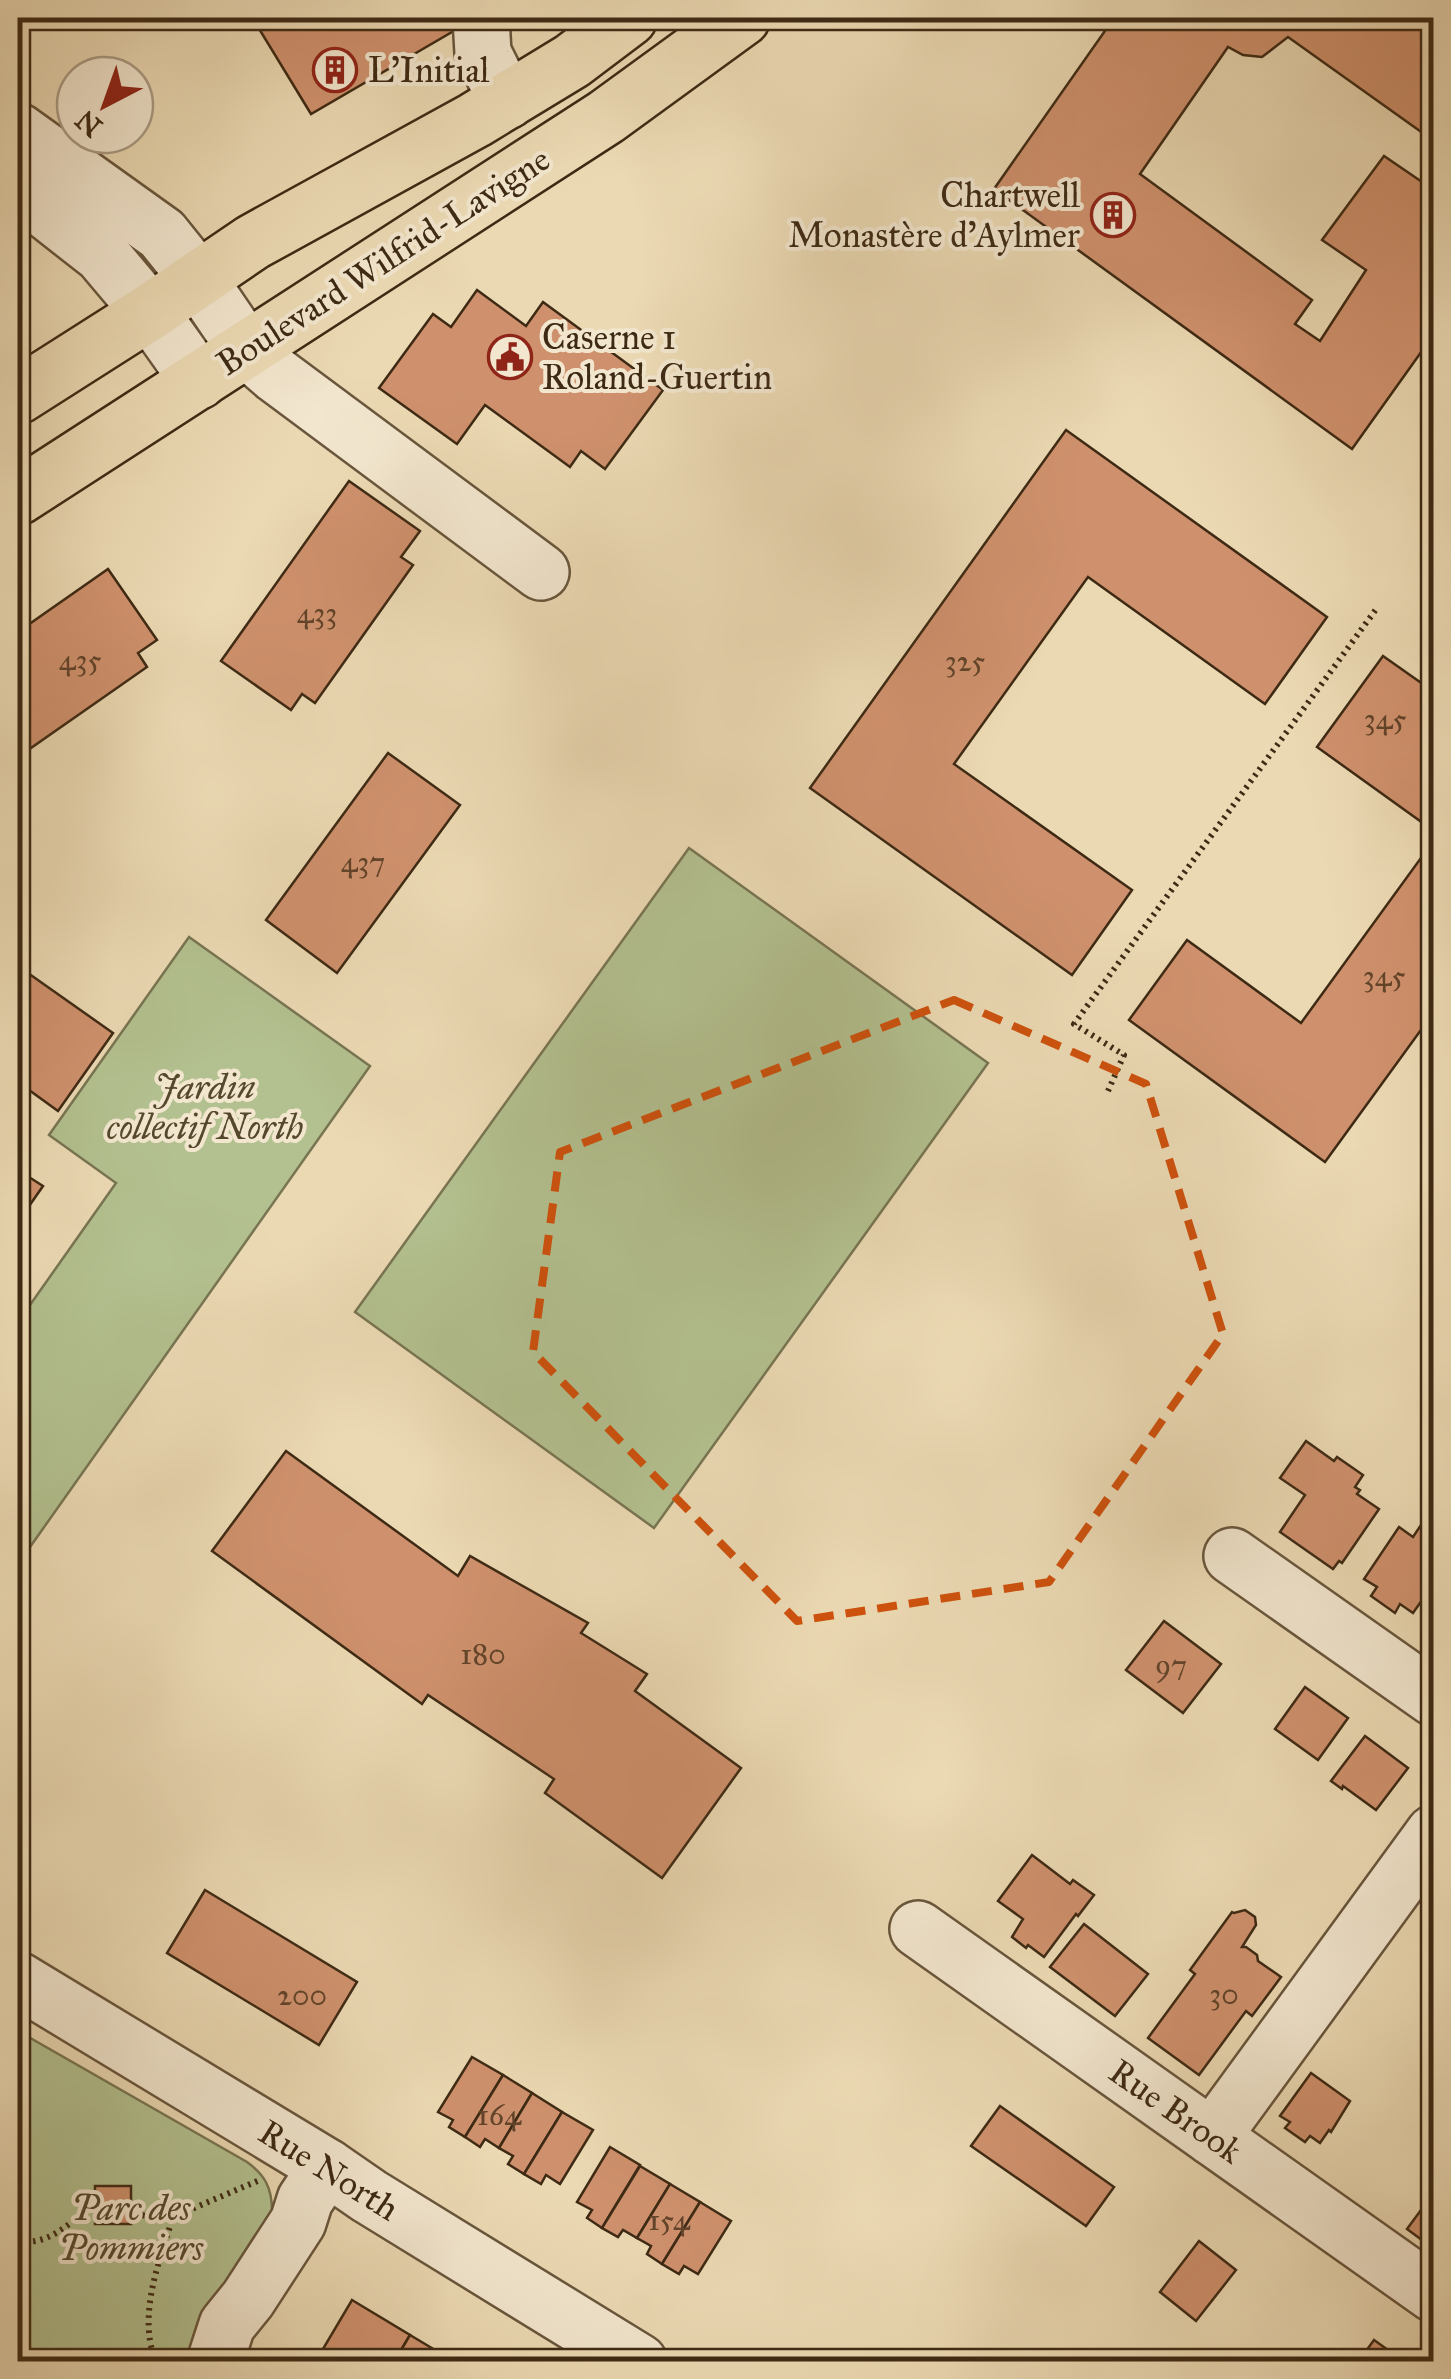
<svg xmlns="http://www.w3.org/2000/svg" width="1451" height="2379" font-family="'IM FELL Great Primer',serif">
<rect width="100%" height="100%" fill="#ebd9b3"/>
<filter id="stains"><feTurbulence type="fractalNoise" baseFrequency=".002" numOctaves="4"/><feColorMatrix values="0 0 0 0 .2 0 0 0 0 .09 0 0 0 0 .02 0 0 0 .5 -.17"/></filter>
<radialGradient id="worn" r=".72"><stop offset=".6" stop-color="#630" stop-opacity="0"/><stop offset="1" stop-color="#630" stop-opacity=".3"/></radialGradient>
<g fill="#b3c08f" stroke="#787552" stroke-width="2.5">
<path d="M689 848 988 1063 654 1528 355 1312Z"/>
<path d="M189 937 370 1066 18 1564V1322L116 1183 49 1135Z"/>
<path d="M18 2031 247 2162C265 2175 272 2188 272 2211L193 2361H44L18 2346Z"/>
</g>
<g fill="#cf916d" stroke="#3e2a14" stroke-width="2.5">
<path d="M244 18H476L311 114 258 27Z"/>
<path d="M1114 18H1408L1434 36V141L1288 37 1262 57 1243 55 1228 47 1140 174 1312 300 1295 324 1320 341 1366 270 1322 240 1384 156 1428 186 1434 178V334L1352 449 994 189Z"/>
<path d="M477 290 526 326 543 302 663 390 605 469 581 451 570 467 485 405 457 444 379 388 433 314 451 327Z"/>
<path d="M1066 430 1327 617 1265 704 1088 577 954 764 1132 890 1072 975 810 788Z"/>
<path d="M349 481 420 531 401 557 413 565 315 703 302 694 291 710 221 661Z"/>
<path d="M108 569 157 640 138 653 147 667 18 757V632Z"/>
<path d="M1383 656 1434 692V831L1317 747Z"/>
<path d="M388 753 460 805 337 973 266 920Z"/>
<path d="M1434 840V1012L1325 1162 1129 1020 1187 940 1301 1023Z"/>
<path d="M18 966 113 1033 58 1111 18 1082Z"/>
<path d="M18 1170 43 1186 18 1222Z"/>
<path d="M1306 1441 1334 1461 1337 1457 1363 1475 1355 1487 1360 1490 1357 1494 1379 1509 1342 1563 1339 1561 1333 1569 1280 1532 1305 1495 1280 1478Z"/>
<path d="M286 1451 458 1576 470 1556 588 1623 581 1633 647 1674 635 1691 741 1768 662 1878 545 1793 554 1779 428 1695 422 1704 212 1551Z"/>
<path d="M1425 1519 1434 1524V1583L1413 1613 1400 1604 1395 1613 1371 1596 1377 1587 1364 1579 1399 1527 1413 1537Z"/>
<path d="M1164 1621 1221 1664 1183 1713 1126 1670Z"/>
<path d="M1305 1687 1348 1718 1318 1760 1275 1729Z"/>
<path d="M1365 1736 1408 1768 1376 1810 1343 1786 1342 1789 1331 1781Z"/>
<path d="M1032 1855 1070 1884 1073 1880 1094 1895 1078 1916 1076 1914 1044 1957 1028 1945 1026 1948 1012 1937 1023 1919 998 1901Z"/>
<path d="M205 1890 357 1982 319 2045 167 1953Z"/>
<path d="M1245 1910 1255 1917 1256 1925 1242 1947H1246L1257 1955 1258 1961 1281 1977 1252 2016 1246 2011 1199 2075 1148 2038 1195 1974 1190 1970 1232 1912 1234 1913Z"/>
<path d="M1084 1924 1148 1974 1115 2016 1050 1967Z"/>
<path d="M472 2057 503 2075 465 2137 449 2127 453 2120 438 2112Z"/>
<path d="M1311 2073 1350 2101 1331 2132 1329 2130 1320 2143 1310 2136 1305 2142 1285 2128 1290 2122 1280 2116Z"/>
<path d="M503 2075 532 2093 499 2148 485 2139 480 2147 465 2137Z"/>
<path d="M532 2093 562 2112 524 2174 508 2164 513 2156 499 2148Z"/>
<path d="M1000 2106 1114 2187 1086 2226 971 2146Z"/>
<path d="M562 2112 593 2130 560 2184 546 2175 541 2184 524 2174Z"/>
<path d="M610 2147 640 2165 602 2228 587 2218 592 2210 577 2202Z"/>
<path d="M640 2166 670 2184 637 2238 623 2230 618 2237 602 2228Z"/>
<path d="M670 2184 700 2202 662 2264 647 2254 651 2246 637 2238Z"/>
<rect x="95" y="2186" width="36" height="38"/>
<path d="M1432 2195 1434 2196V2249L1407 2229Z"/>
<path d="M700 2202 731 2221 698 2274 684 2266 679 2274 662 2264Z"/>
<path d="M1199 2241 1236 2270 1196 2321 1160 2292Z"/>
<path d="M352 2300 410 2335 394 2362H322L317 2359Z"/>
<path d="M410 2335 455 2362H394Z"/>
<path d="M1374 2340 1405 2362H1358Z"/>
</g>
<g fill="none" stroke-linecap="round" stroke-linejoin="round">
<defs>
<g id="minor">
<path d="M481 18 483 53 507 101"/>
<path d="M18 131 162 234 199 280 246 349 276 375 541 572"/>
<path d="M18 189 102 255 150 312 199 381"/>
<path d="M1232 1556 1434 1698"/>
<path d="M918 1929 1434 2294"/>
<path d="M18 1980 327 2167 369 2196 639 2362"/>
<path d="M1212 2137 1434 1833"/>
<path d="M215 2362 227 2325 248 2299 298 2222 305 2200 327 2167"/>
</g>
<g id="major">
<path d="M18 396 150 312 253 242 475 120 572 61 629 18"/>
<path d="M18 497 606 117 742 18"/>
</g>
</defs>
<use href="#minor" stroke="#69563c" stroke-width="60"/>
<use href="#major" stroke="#3e2a14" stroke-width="60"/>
<g stroke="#3e2a14" stroke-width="6" stroke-dasharray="2.5 5" stroke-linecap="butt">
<path d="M1108 1091 1124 1055 1074 1024 1377 608"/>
<path d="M18 2241C47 2246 68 2225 89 2208L155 2217H173L262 2179"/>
<path d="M156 2362C137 2315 159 2263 173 2217"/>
</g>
<use href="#minor" stroke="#f2e6ce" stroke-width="55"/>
<use href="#major" stroke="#ebd9b3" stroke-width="55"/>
</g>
<path fill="none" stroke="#ce520d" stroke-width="8" stroke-dasharray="20 12" stroke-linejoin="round" d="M954 1000 1146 1084 1223 1334 1049 1582 797 1621 533 1352 560 1152Z"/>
<defs>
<symbol id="building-ring" viewBox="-11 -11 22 22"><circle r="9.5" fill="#f2e6ce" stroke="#8f2418" stroke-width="1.5"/><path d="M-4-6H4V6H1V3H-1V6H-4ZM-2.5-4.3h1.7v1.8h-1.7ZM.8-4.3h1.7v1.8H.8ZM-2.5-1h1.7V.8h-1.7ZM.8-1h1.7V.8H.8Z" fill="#8f2418"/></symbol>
<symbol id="civic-ring" viewBox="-11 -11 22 22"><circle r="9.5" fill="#f2e6ce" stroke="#8f2418" stroke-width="1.5"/><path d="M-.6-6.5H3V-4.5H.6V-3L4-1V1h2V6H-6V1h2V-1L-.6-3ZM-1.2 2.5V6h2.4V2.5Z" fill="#8f2418"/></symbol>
</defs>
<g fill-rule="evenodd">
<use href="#building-ring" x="310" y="45" width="50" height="50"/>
<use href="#building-ring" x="1088" y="190" width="50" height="50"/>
<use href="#civic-ring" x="485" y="332" width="50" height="50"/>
</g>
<g text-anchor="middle" stroke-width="8" stroke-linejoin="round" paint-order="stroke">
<g font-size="30" fill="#62442a">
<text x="317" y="623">433</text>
<text x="80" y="670">435</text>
<text x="965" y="671">325</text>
<text x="1385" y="729">345</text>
<text x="363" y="872">437</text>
<text x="1384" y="986">345</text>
<text x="483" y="1664">180</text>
<text x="1171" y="1675">97</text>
<text x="1224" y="2004">30</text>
<text x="302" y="2005">200</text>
<text x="499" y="2125">164</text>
<text x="669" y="2230">154</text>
</g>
<g font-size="35" fill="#3e2a14" stroke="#f2e6ce" text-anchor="start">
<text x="368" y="82">L'Initial</text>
<text x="1080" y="207" text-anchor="end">Chartwell<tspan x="1080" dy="40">Monastère d'Aylmer</tspan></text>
<text x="542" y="349">Caserne 1<tspan x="542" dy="40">Roland-Guertin</tspan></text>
</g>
<g font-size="35" fill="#3e2a14" stroke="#f2e6ce">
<text transform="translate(383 261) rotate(-33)" y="12">Boulevard Wilfrid-Lavigne</text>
<text transform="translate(1176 2111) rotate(35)" y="12">Rue Brook</text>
<text transform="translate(329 2170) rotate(32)" y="12">Rue North</text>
</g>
<g font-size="35" font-style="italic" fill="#55482d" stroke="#f2e6ce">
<text x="205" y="1099">Jardin<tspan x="205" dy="40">collectif North</tspan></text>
<text x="131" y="2220">Parc des<tspan x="131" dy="40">Pommiers</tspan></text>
</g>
</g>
<rect width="1451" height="2379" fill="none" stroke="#ebd9b3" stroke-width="60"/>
<rect x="20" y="20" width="1411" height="2339" fill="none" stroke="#3e2a14" stroke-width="5"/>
<rect x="30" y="30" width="1391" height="2319" fill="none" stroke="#3e2a14" stroke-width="2.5"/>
<g transform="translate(105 105) rotate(221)"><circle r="48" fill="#f2e6ce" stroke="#aa9b84" stroke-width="2.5"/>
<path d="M0-8L18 38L0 25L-18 38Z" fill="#8f2418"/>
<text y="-15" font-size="28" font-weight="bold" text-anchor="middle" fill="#3e2a14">N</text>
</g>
<rect width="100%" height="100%" filter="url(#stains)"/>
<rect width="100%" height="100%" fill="url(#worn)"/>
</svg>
